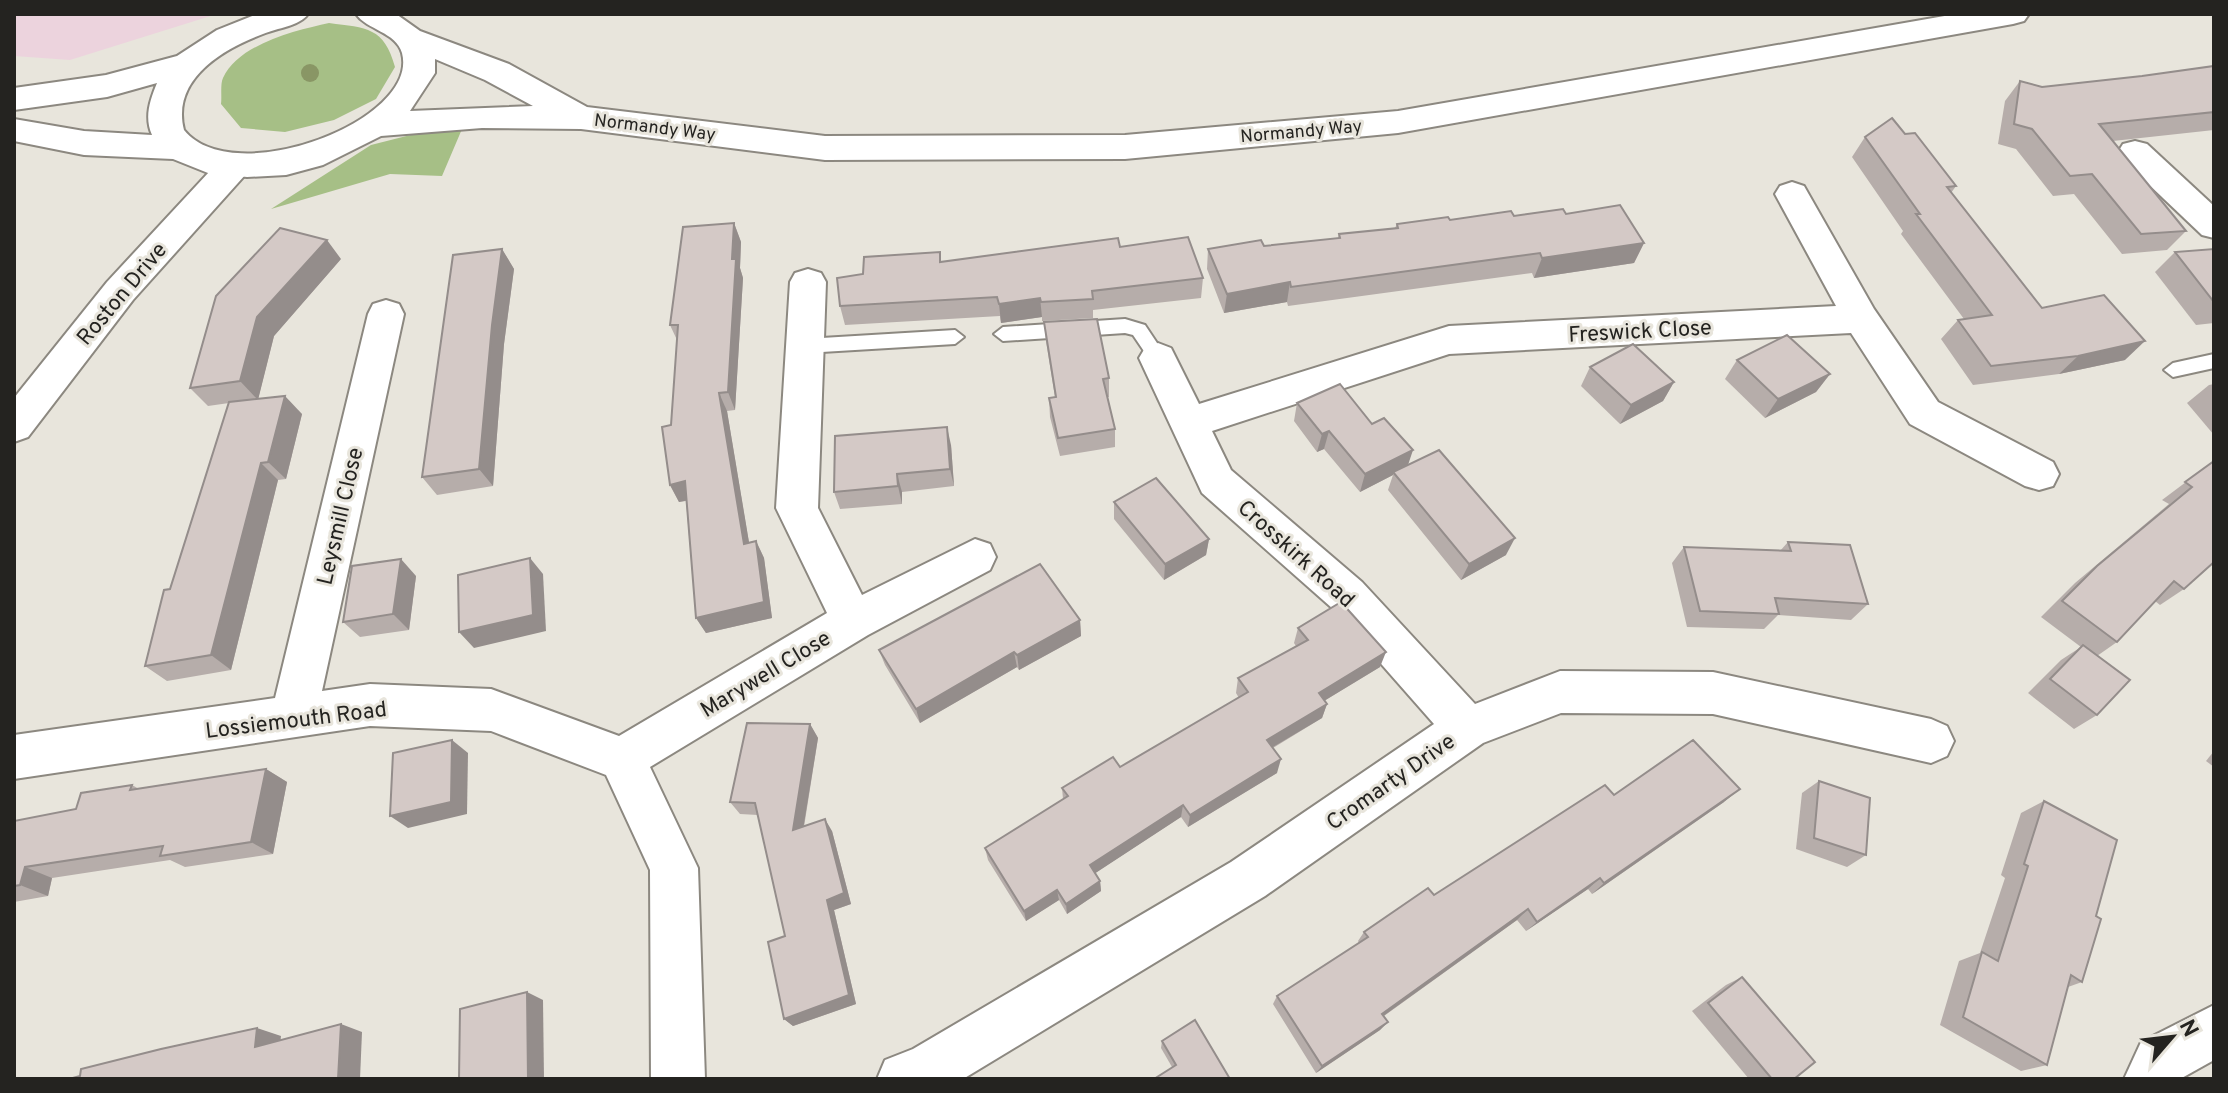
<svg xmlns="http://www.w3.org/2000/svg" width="2228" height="1093" font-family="Overpass,sans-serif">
<rect width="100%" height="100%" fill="#e8e5dc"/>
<path fill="#ecd3dd" d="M14 14H217L70 60 14 56Z"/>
<g fill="#a6bf86">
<path d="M329 23C367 28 384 27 395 67L376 99 334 120 285 132 241 128 221 104C222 97 220 84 223 78 238 44 297 30 329 23Z"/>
<path d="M442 127 462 129 442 176 390 174 271 209 371 145Z"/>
</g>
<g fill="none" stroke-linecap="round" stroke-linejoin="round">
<defs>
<g id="service">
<path d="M1125 319 1145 325 1167 358 1164 363H1152L1133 335 1125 333 1003 341 994 334 1003 327Z"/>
<path d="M955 330 964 337 955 344 805 353 796 346 805 339Z"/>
<path d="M2214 354V368L2173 377 2164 370 2173 363Z"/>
</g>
<g id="minor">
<path d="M2135 141 2147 144 2214 206V238L2202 235 2123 160 2118 152 2123 144Z"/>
<path d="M234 155 246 158 251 166 246 174 133 300 28 437 14 442V398L107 282 222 158Z"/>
<path d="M1792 182 1804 186 1874 309 1938 402 2053 462 2059 474 2053 486 2039 490 2025 486 1910 424 1851 333 1449 354 1212 431 1231 470 1362 582 1475 704 1560 671 1713 672 1931 719 1947 726 1954 741 1947 756 1931 763 1713 714 1561 713 1483 743 1265 896 963 1079H877L885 1060 913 1049 1231 862 1434 724 1332 608 1202 493 1139 358 1145 348 1158 343 1171 348 1199 404 1449 326 1836 306 1775 194 1780 186Z"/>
<path d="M808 269 821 273 826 282 818 508 862 595 975 539 990 544 996 557 990 570 868 635 650 767 698 868 705 1079H651L650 870 606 775 491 731 370 726 14 779V735L275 698 368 314 373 304 386 300 399 304 404 314 322 691 370 684 491 689 619 736 827 613 776 508 790 282 795 273Z"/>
<path d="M2214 1005V1060L2180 1079H2124L2141 1042Z"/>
</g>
<path id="primary" d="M257 14H308C300 26 277 28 263 34 223 49 171 79 184 130 233 191 420 121 402 53 396 32 367 30 356 14H396L420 31 509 64 587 107 825 136 1125 135 1398 111 1956 14H2029L2024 21 2013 24 1398 133 1125 159 825 160 581 129 482 128 381 136 323 165 286 175 247 177 208 173 173 159 84 155 14 141V119L84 131 152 135C144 117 150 100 157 83L107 97 14 110V88L106 75 177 56 217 30ZM435 59 485 80 533 106 410 111 435 73Z"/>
</defs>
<use href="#service" stroke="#8c8880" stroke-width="4"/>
<use href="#minor" stroke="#8c8880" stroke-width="4"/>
<use href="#primary" stroke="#8c8880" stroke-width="4"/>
<use href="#service" fill="#fff" fill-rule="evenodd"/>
<use href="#minor" fill="#fff" fill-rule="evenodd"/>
<use href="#primary" fill="#fff" fill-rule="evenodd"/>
</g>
<circle fill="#899665" cx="310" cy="73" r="9"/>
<g fill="#b6adaa">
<path d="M2214 66V130L2113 141 2186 231 2167 250 2122 254 2074 194 2053 196 2016 149 1998 144 2005 101 2020 81 2042 87 2142 76Z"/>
<path d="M1905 134 1956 186 1951 193 2042 308 2125 360 2059 374 1973 385 1941 339 1958 320 1964 319 1901 234 1903 231 1852 157 1865 137Z"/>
<path d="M1566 214 1644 243 1634 263 1534 278 1532 273 1288 306 1287 302 1224 313 1207 269 1208 249 1264 246 1338 238 1339 234 1395 228 1397 224 1450 220Z"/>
<path d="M734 223 741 242 740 268 743 278 735 410 727 411 749 543 756 541 764 558 772 618 706 633 696 618 686 501 679 502 670 485 671 425 677 340 670 325Z"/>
<path d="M1120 247 1203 278 1201 298 1093 310V318L1042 321V317L1001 323 1000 316 845 325 840 306 942 262Z"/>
<path d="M502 249 514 269 504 344 493 486 437 495 422 477Z"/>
<path d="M2214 249V323L2196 325 2155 272 2175 252Z"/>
<path d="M341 259 274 336 258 399 302 414 286 479 278 480 231 670 167 681 145 666 170 589 229 403 208 406 190 388Z"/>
<path d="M1044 322 1109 378V397H1107L1115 429V447L1060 456 1050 417 1049 398 1055 397 1046 341Z"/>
<path d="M1737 360 1830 374 1816 392 1765 418 1725 379Z"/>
<path d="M1590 367 1674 382 1663 401 1620 424 1581 386Z"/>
<path d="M2214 384V435L2187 403 2209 385Z"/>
<path d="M1297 403 1372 424 1407 466 1506 555 1461 580 1388 490 1393 475 1360 492 1324 449 1317 452 1294 421Z"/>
<path d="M951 445 954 486 902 492V504L840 509 834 492Z"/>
<path d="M2214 461 2184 589 2160 605 2155 601 2117 642 2097 656V715L2074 729 2028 693 2061 660 2081 647 2041 617 2075 583 2169 504 2162 500Z"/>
<path d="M1114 502 1209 539 1206 555 1164 580 1114 519Z"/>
<path d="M1788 542 1868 604 1851 620 1778 615 1764 629 1687 627 1672 563 1684 547 1780 551Z"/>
<path d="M416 576 409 630 360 637 343 622Z"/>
<path d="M1080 620 1081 636 1019 670 1017 667 920 723 885 665 879 650Z"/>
<path d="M1298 628 1380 667 1324 701 1327 704 1322 718 1273 748 1277 773 1188 827 1181 817 1095 873 1100 881 1101 891 1067 914 1059 900 1026 921 988 860 985 848 1063 799 1062 788 1120 767 1239 698 1236 693 1238 678 1296 646 1294 643Z"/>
<path d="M810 724 818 738 804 827 832 831 851 904 834 910 856 1004 793 1026 784 1019 785 936 758 815 740 814 730 802Z"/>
<path d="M2214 751V767L2206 761Z"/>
<path d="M266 769 287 782 273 854 185 867 170 860 52 878 48 896 14 902V821L76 809 132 785 139 789Z"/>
<path d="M1819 781 1866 855 1847 867 1796 849 1802 793Z"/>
<path d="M1614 795 1724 802 1592 894 1588 889 1526 931 1517 920 1384 1016 1388 1022 1380 1030 1316 1073 1273 1004 1277 996 1359 943 1358 941 1364 932 1434 895Z"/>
<path d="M2044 801 2096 916 2082 982 2068 987 2047 1065 2021 1071 1940 1025 1959 961 1980 953 2005 878 2001 875 2021 813Z"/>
<path d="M1742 977 1794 1079H1749L1692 1011 1726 985Z"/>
<path d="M1162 1041 1230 1079 1172 1067 1161 1048Z"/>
</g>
<g fill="#948d8b">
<path d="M734 223 741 242 740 268 743 278 735 410 728 392Z"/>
<path d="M327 240 341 259 274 336 258 400 240 381 257 317Z"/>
<path d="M1644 243 1634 263 1534 278 1542 258Z"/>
<path d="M502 249 514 269 504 344 493 486 479 469 492 325Z"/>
<path d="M1290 282 1287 302 1224 313 1227 294Z"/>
<path d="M1040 298 1042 317 1001 323 999 304Z"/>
<path d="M2145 341 2125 360 2059 374 2078 356Z"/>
<path d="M1830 374 1816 392 1765 418 1778 399Z"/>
<path d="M1674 382 1663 401 1620 424 1631 405Z"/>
<path d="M719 393 727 411 752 560 744 544Z"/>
<path d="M285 396 302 414 286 479 268 462Z"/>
<path d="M947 427 951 445 954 486 950 469Z"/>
<path d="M1329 431 1324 449 1317 452 1322 434Z"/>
<path d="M1413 450 1407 468 1393 472V475L1360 492 1365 474Z"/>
<path d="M261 463 278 480 231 670 211 655Z"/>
<path d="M897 474 902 492V504L898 486Z"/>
<path d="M685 481 694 499 679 502 670 485Z"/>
<path d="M1515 538 1506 555 1461 580 1469 564Z"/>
<path d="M1209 539 1206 555 1164 580 1165 564Z"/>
<path d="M756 541 764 558 772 618 706 633 696 618Z"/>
<path d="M530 558 543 574 546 631 474 648 459 632Z"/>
<path d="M401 559 416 576 409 630 393 614Z"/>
<path d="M1080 620 1081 636 1019 670 1017 655Z"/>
<path d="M1014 652 1017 667 920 723 916 709Z"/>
<path d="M1386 652 1380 667 1314 707 1319 693Z"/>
<path d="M1327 704 1322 718 1263 753 1267 740Z"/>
<path d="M810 724 818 738 801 842 793 830Z"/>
<path d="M452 740 468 753 467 814 408 828 390 816Z"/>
<path d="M1281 759 1277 773 1188 827 1190 815Z"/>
<path d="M266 769 287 782 273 854 251 842Z"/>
<path d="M1740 789 1724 802 1592 894 1604 883Z"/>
<path d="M1183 805 1181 817 1091 876 1090 865Z"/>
<path d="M825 819 832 831 851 904 834 910 856 1004 793 1026 784 1019 827 900Z"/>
<path d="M25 867 52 878 48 896 20 885Z"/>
<path d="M1600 878 1588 889 1526 931 1537 922Z"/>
<path d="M1100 881 1101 891 1067 914 1066 904Z"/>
<path d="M1057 890 1059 900 1026 921 1024 911Z"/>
<path d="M1528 909 1517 920 1375 1022 1382 1014Z"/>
<path d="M527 992 543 1000 544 1079H528Z"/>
<path d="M1388 1022 1380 1030 1316 1073 1322 1066Z"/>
<path d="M341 1024 362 1032 360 1079H338Z"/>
<path d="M257 1028 281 1036 279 1054 255 1047Z"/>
</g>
<g fill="#d4c9c6" stroke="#948d8b" stroke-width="2">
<path d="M2214 66V112L2099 124 2186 231 2141 234 2092 174 2070 176 2032 129 2014 124 2020 81 2042 87 2142 76Z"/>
<path d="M1892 118 1905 134 1915 133 1956 186 1947 187 2042 308 2104 295 2145 341 2078 356 1991 366 1958 320 1992 315 1916 214H1920L1865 137Z"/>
<path d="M1620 205 1644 243 1542 258 1540 253 1291 287 1290 282 1227 294 1208 249 1261 240 1264 246 1340 238 1339 234 1398 228 1397 224 1448 217 1450 220 1511 211 1514 216 1563 209 1566 214Z"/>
<path d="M734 223 732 259H736L728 392 719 393 744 544 756 541 764 602 696 618 685 481 670 485 662 427 671 425 678 325H670L683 227Z"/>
<path d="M280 228 327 240 257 317 240 381 190 388 216 296Z"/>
<path d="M1188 237 1203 278 1092 291 1093 299 1041 302 1040 298 999 304 997 297 840 306 837 278 863 274 864 257 940 252V262L1118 238 1120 247Z"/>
<path d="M502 249 492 325 479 469 422 477 453 255Z"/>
<path d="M2214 249V302L2175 252Z"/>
<path d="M1097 319 1109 378 1103 379 1115 429 1058 438 1049 398 1056 397 1044 322Z"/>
<path d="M1787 335 1830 374 1778 399 1737 360Z"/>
<path d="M1633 344 1674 382 1631 405 1590 367Z"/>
<path d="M1340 384 1372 424 1384 418 1413 450 1365 474 1329 431 1322 434 1297 403Z"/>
<path d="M285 396 268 462 261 463 211 655 145 666 164 590 170 589 229 402Z"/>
<path d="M947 427 950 469 897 474 898 486 834 492 835 436Z"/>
<path d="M1439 450 1515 538 1469 564 1393 472Z"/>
<path d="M2214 461V562L2184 589 2174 581 2117 642 2062 601 2097 566 2192 487 2185 482Z"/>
<path d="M1156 478 1209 539 1165 564 1114 502Z"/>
<path d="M1788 542 1850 545 1868 604 1775 598 1779 614 1700 611 1684 547 1791 551Z"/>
<path d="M530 558 533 615 459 632 458 575Z"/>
<path d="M401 559 393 614 343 622 352 566Z"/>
<path d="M1040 564 1080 620 1017 655 1014 652 916 709 879 650Z"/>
<path d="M1341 602 1386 652 1319 693 1327 704 1267 740 1281 759 1190 815 1183 805 1090 865 1100 881 1066 904 1057 890 1024 911 985 848 1068 796 1062 788 1113 757 1120 767 1248 692 1238 678 1308 640 1298 628Z"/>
<path d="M2083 645 2130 680 2097 715 2050 679Z"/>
<path d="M747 723 810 724 793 830 825 819 844 893 827 900 849 995 784 1019 768 942 785 936 755 803 730 802Z"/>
<path d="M452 740 451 802 390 816 393 753Z"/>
<path d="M1693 740 1740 789 1604 883 1600 878 1537 922 1528 909 1382 1014 1388 1022 1322 1066 1277 996 1368 937 1364 932 1428 888 1434 895 1605 785 1614 795Z"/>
<path d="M266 769 251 842 160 856 163 846 25 867 20 885 14 886V821L76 809 81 793 132 785 130 790Z"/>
<path d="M1819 781 1870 798 1866 855 1814 838Z"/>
<path d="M2044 801 2117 840 2096 916 2101 919 2082 982 2071 975 2047 1065 1963 1017 1982 952 1998 961 2028 866 2024 864Z"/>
<path d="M1742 977 1815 1062 1794 1079H1772L1708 1003Z"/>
<path d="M527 992 528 1079H459L460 1009Z"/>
<path d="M1195 1020 1230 1079H1154L1176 1065 1162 1041Z"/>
<path d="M341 1024 338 1079H69L80 1076 81 1069 161 1049 257 1028 255 1047Z"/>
</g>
<g text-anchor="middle" stroke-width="6" stroke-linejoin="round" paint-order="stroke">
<g font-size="18" fill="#242320" stroke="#e8e5dc">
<text transform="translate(655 127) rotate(7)" y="6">Normandy Way</text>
<text transform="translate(1301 131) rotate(-5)" y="6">Normandy Way</text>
</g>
<g font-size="22" fill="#242320" stroke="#e8e5dc">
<text transform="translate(121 293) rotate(-50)" y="8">Roston Drive</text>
<text transform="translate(1640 330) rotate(-3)" y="8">Freswick Close</text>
<text transform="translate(339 516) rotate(-77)" y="8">Leysmill Close</text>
<text transform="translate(1297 553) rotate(42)" y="8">Crosskirk Road</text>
<text transform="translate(765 673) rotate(-31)" y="8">Marywell Close</text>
<text transform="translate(296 719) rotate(-7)" y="8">Lossiemouth Road</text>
<text transform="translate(1390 781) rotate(-35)" y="8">Cromarty Drive</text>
</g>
</g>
<rect width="2228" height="1093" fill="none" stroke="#242320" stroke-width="32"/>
<g transform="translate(2172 1037) rotate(62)" stroke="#e8e5dc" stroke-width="6" paint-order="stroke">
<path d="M0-6L14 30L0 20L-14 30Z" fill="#242320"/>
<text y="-12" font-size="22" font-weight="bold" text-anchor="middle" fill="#242320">N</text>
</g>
</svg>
